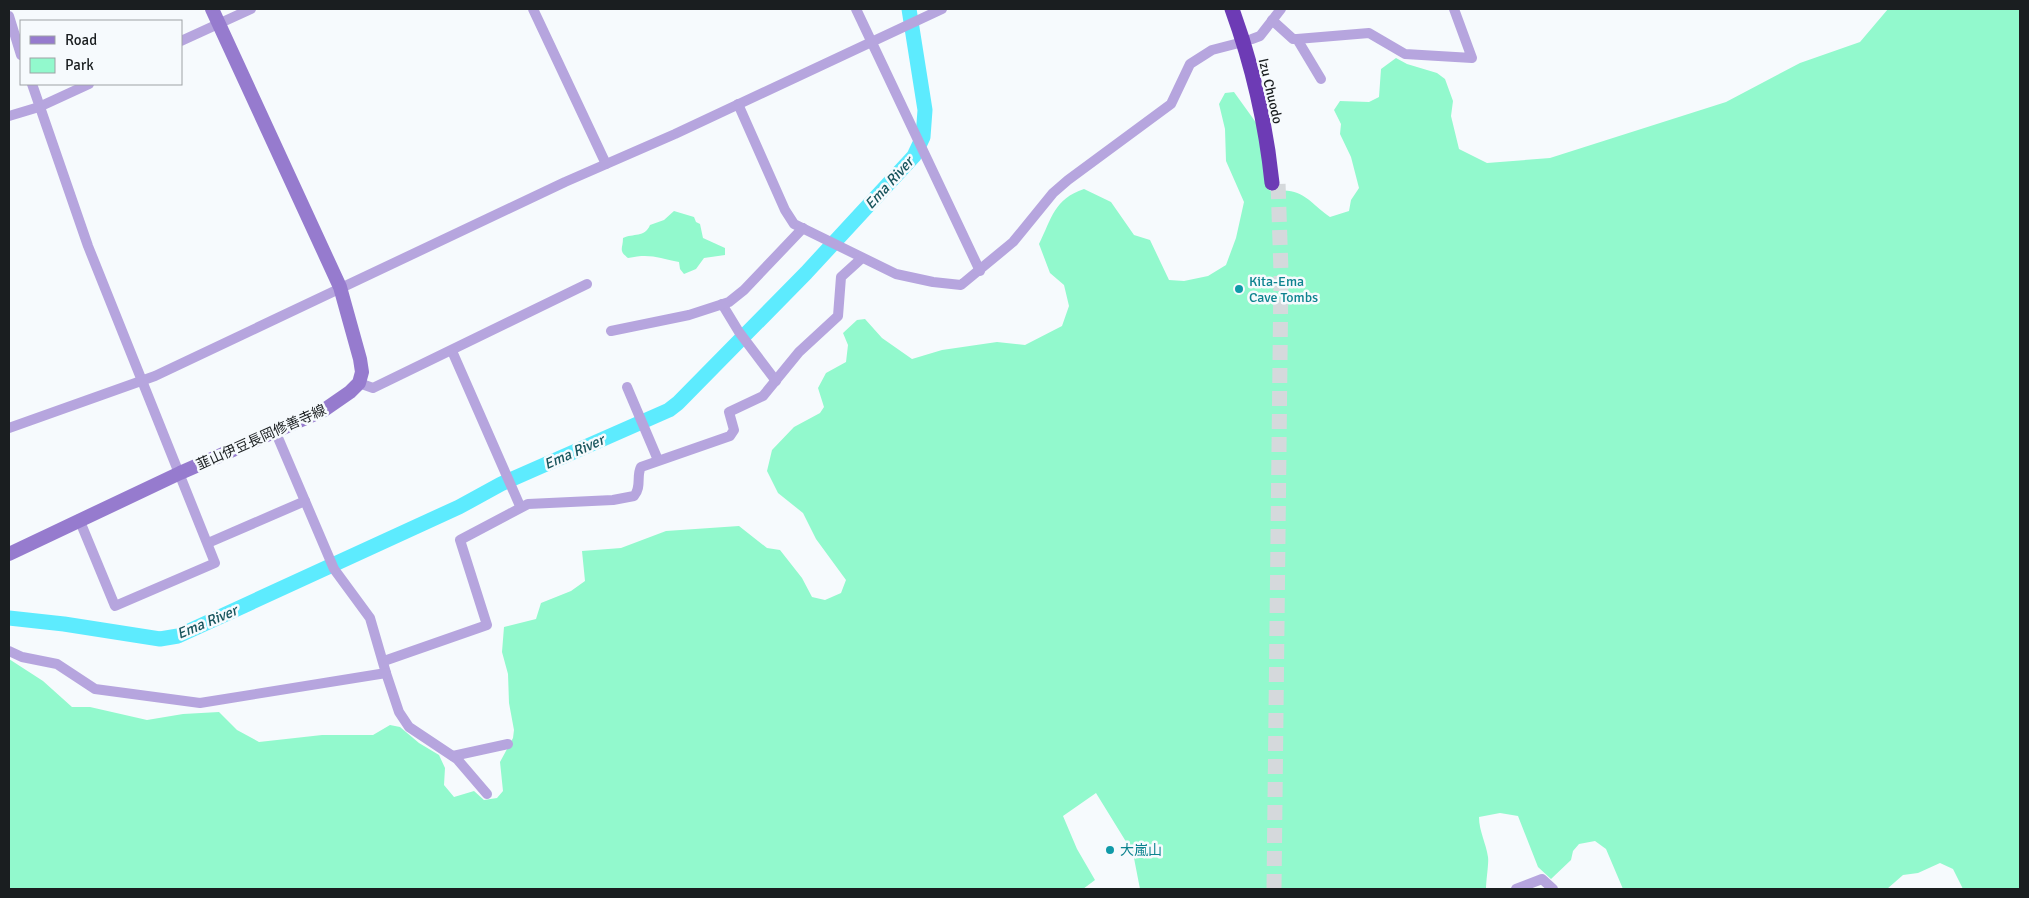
<svg xmlns="http://www.w3.org/2000/svg" width="2029" height="898" font-family="Signika,'Noto Sans JP',sans-serif">
<rect width="100%" height="100%" fill="#f6fafd"/>
<g fill="#92f9cd">
<path d="M1888 9H2020V889H1963L1953 869 1940 863 1918 873 1903 875 1887 889H1623L1606 849 1595 841 1579 844 1573 851 1571 860 1551 879 1538 867 1518 816 1500 813 1479 817C1479 831 1486 843 1488 857 1489 863 1486 880 1486 889H1140L1133 853 1096 793 1063 816 1077 849 1095 880 1083 889H9V659L43 681 72 707H90L147 720 183 714 219 712 237 730 259 742 322 735H373L390 725 400 727 419 743 439 755 445 768 444 785 454 797 474 791 484 800 497 798 503 791 500 762 513 738 514 730 509 703 508 674 502 652 504 627 536 619 541 603 571 591 585 581 582 551 621 548 666 531 739 526 767 548 780 550 802 578 812 597 825 600 841 593 846 580 816 539 803 513 778 493 767 471 772 450 794 427 820 413 824 407 818 388 826 373 846 362 848 345 843 333 857 320 865 319 882 338 912 359 942 350 997 342 1025 345 1062 326 1069 306 1064 285 1050 273 1039 244C1052 218 1054 199 1084 189L1111 202 1134 235 1150 240 1169 280 1184 281 1208 276 1226 265 1236 238 1244 202 1226 161 1225 129 1219 104 1225 93 1234 92 1257 124 1268 189 1272 192C1301 185 1310 203 1330 217L1349 211 1351 200 1359 188 1351 157 1340 134 1341 124 1334 110 1340 101 1369 102 1379 97 1381 69 1396 58 1407 64 1437 73 1445 79 1453 101 1451 116 1459 149 1487 163 1550 158 1726 102 1800 63 1860 42Z"/>
<path d="M674 211 694 217 696 222 700 224 703 238 725 248V255L704 258 696 269 684 274 680 269 679 262C659 258 650 253 628 258 618 250 623 249 623 238 633 233 645 238 650 225L664 220Z"/>
</g>
<g fill="none" stroke-linecap="round" stroke-linejoin="round">
<path stroke="#5debfe" stroke-width="15" d="M9 618 64 624 160 639 178 636 459 507 501 484 669 410 678 403 806 273 914 156 923 137 925 110 909 9"/>
<path stroke="#d5d9dc" stroke-width="15" stroke-dasharray="15 8" stroke-linecap="butt" d="M1274 889 1281 272 1278 182"/>
<g stroke="#b6a5de" stroke-width="10">
<path d="M533 9 606 164"/>
<path d="M856 9 980 271"/>
<path d="M9 16 21 55"/>
<path d="M1272 20 1293 39H1297L1369 33 1405 54 1472 58 1454 9"/>
<path d="M1252 39 1260 36 1281 9"/>
<path d="M1297 39 1321 79"/>
<path d="M181 41 251 9"/>
<path d="M32 84 88 246 215 563 115 606 79 519"/>
<path d="M738 104 785 210 794 224 896 274 933 282 961 285 1013 242 1053 193 1068 180 1171 104 1190 64 1212 50 1239 43"/>
<path d="M9 116 39 107 89 84"/>
<path d="M722 304 739 332 776 381"/>
<path d="M611 331 689 315 729 302 744 290 803 228"/>
<path d="M452 351 520 506"/>
<path d="M359 383 373 388 587 284"/>
<path d="M627 387 658 460"/>
<path d="M9 428 155 376 565 182 675 134 942 9"/>
<path d="M208 543 305 501"/>
<path d="M9 651 22 657 57 664 95 689 200 703 386 673 370 618 334 569 276 433"/>
<path d="M384 661 487 625 460 540 528 504 613 500 634 496C642 487 636 476 641 467L730 436 734 430 729 412 763 396 799 352 838 316 841 277 862 258"/>
<path d="M386 673 399 712 409 727 457 759 487 794"/>
<path d="M453 756 508 744"/>
<path d="M1516 889 1542 879 1553 889"/>
</g>
<path stroke="#967bce" stroke-width="14" d="M9 554 180 473 324 410 350 392 359 383 362 372 360 359 340 287 212 9"/>
<path stroke="#6d3bb5" stroke-width="15" d="M1232 9C1252 64 1266 125 1272 183"/>
</g>
<g fill="#0f9aa8" stroke="#f6fafd" stroke-width="2">
<circle cx="1239" cy="289" r="5"/>
<circle cx="1110" cy="850" r="5"/>
</g>
<g text-anchor="middle" stroke-width="5" stroke-linejoin="round" paint-order="stroke">
<g font-size="14" fill="#1a1e20" stroke="#f6fafd">
<text transform="translate(1271 91) rotate(77)" y="5">Izu Chuodo</text>
<text transform="translate(261 437) rotate(-24)" y="5">韮山伊豆長岡修善寺線</text>
</g>
<g font-size="14" fill="#0d838f" stroke="#f6fafd" text-anchor="start">
<text x="1249" y="286">Kita-Ema<tspan x="1249" dy="16">Cave Tombs</tspan></text>
<text x="1120" y="855">大嵐山</text>
</g>
<g font-size="15" font-style="italic" fill="#19555d" stroke="#f6fafd">
<text transform="translate(889 183) rotate(-48)" y="5">Ema River</text>
<text transform="translate(574 452) rotate(-24)" y="5">Ema River</text>
<text transform="translate(207 622) rotate(-23)" y="5">Ema River</text>
</g>
</g>
<rect width="2029" height="898" fill="none" stroke="#1a1e20" stroke-width="20"/>
<rect x="20" y="20" width="162" height="65" fill="#f6fafd" stroke="#9ea2a5"/>
<rect x="30" y="36" width="25" height="8" fill="#967bce" stroke="#9ea2a5"/>
<text x="65" y="45" font-size="15" fill="#1a1e20">Road</text>
<rect x="30" y="58" width="25" height="15" fill="#92f9cd" stroke="#9ea2a5"/>
<text x="65" y="70" font-size="15" fill="#1a1e20">Park</text>
</svg>
